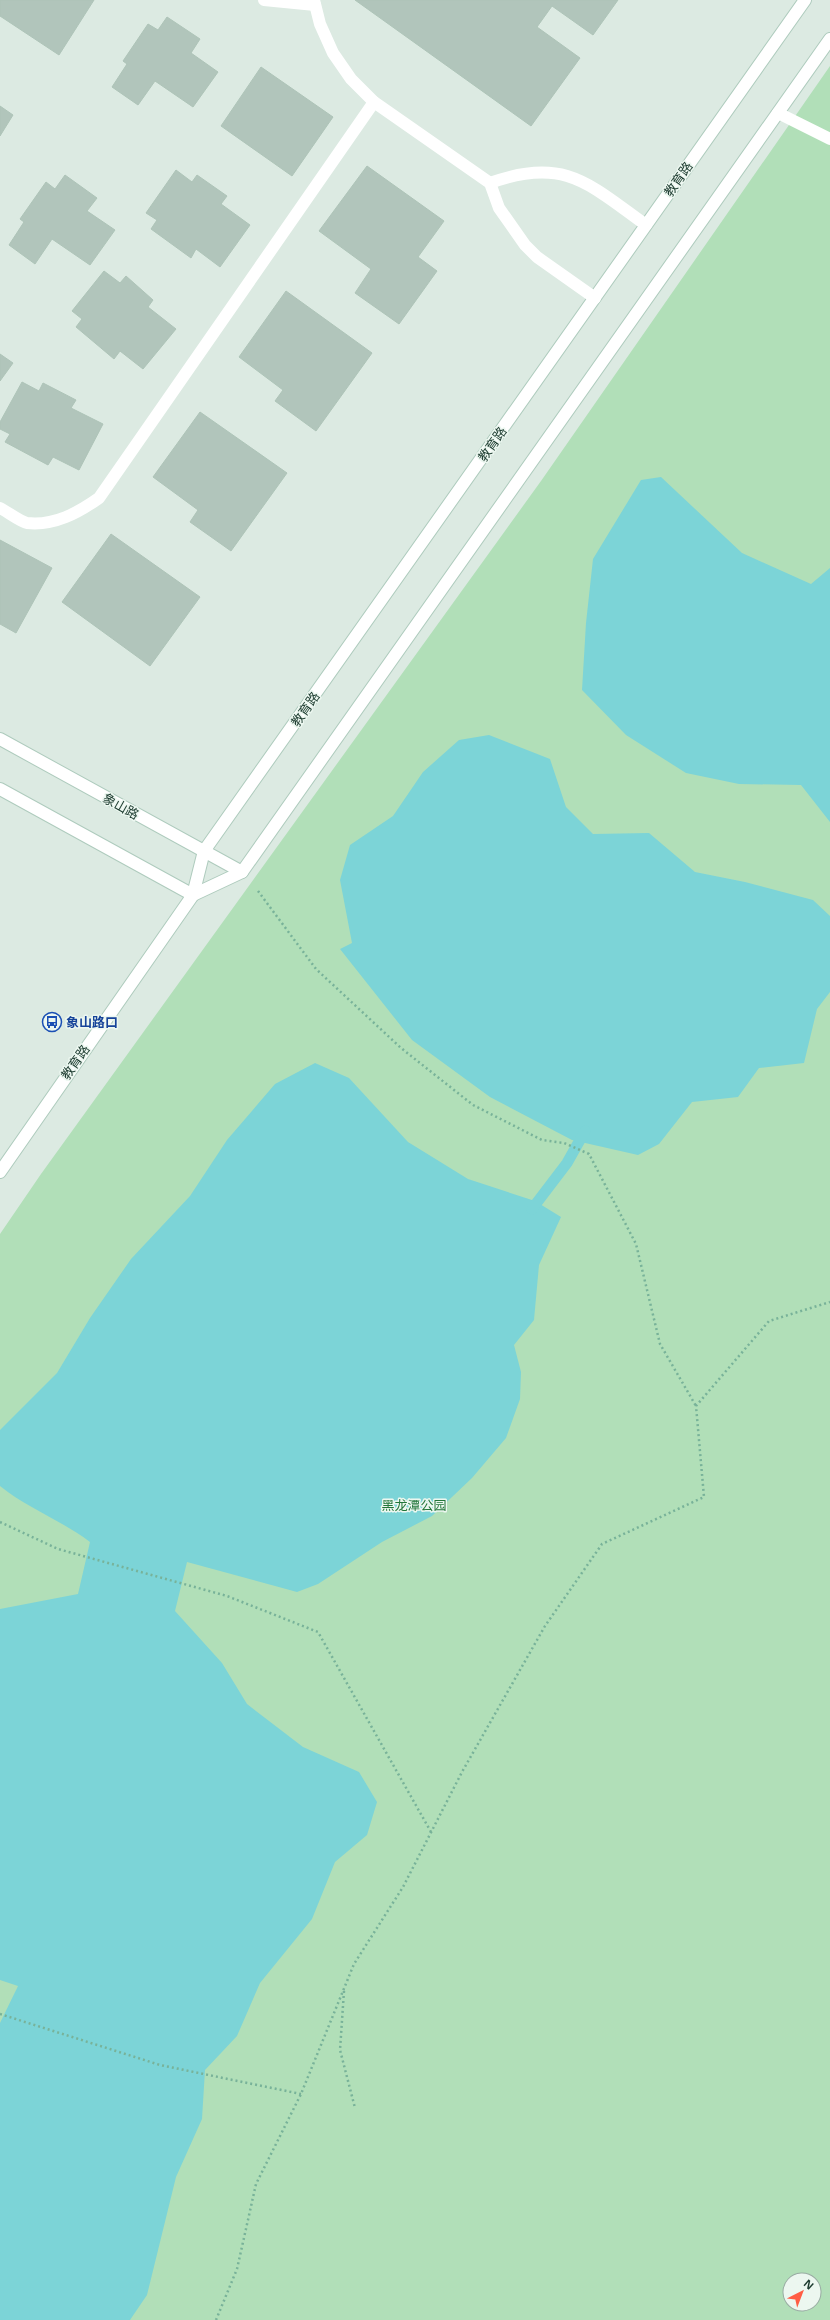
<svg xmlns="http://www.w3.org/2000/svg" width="830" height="2320" font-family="'Open Sans','Noto Sans SC',sans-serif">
<rect width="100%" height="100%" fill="#dceae2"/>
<path fill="#b1dfb8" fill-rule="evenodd" d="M830 66V2320H0V1234L41 1174 541 481ZM790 2280H814V2304H790Z"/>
<g fill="#7cd4d7">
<path d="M661 477 742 553 811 584 830 568V822L801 785 739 784 686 773 626 735 582 690 586 623 593 559 641 480Z"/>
<path d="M489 735 550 759 566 807 593 834 649 833 695 872 745 882 813 900 830 916V992L817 1009 804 1063 759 1068 738 1097 692 1102 659 1144 638 1155 572 1140 490 1097 412 1040 340 949 352 943 340 880 350 845 393 816 423 772 459 740Z"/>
<path d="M315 1063 349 1078 408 1142 468 1179 535 1201 561 1217 539 1265 534 1320 514 1345 521 1372 520 1399 506 1438 472 1478 432 1516 382 1542 318 1584 297 1592 187 1562 175 1611 222 1663 247 1704 303 1747 359 1772 377 1802 367 1835 335 1862 312 1919 260 1983 237 2036 205 2070 202 2119 176 2177 147 2295 130 2320H0V2023L18 1986 0 1980V1609L78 1594 90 1542C61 1520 27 1508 0 1486V1430L57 1373 90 1318 131 1259 190 1196 227 1140 275 1084Z"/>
</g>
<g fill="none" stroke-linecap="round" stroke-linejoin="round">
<path stroke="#7cd4d7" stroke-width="11" d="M532 1209 567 1163 585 1131"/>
</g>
<g fill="#b1c5bb" stroke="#aec4b8">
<path d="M0 0H94L59 55 0 16Z"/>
<path d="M355 0H618L593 35 552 6 537 27 580 58 531 126Z"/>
<path d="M167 17 200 39 191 53 218 72 193 107 155 81 138 105 112 87 127 64 123 61 148 24 158 30Z"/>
<path d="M261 67 333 117 292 176 221 126Z"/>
<path d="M0 106 13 115 0 136Z"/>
<path d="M367 166 444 221 418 257 437 271 399 324 355 293 371 269 319 231Z"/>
<path d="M176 170 192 182 197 175 227 196 221 204 250 225 220 267 196 249 191 258 151 229 157 220 146 213Z"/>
<path d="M65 175 97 198 87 211 115 230 90 265 52 239 35 264 9 245 24 222 20 219 46 182 55 189Z"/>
<path d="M104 271 120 283 126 276 153 300 148 307 176 329 143 369 120 351 114 359 76 327 82 319 72 311Z"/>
<path d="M286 291 372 353 316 431 275 401 283 390 239 357Z"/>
<path d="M0 354 13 363 0 381Z"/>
<path d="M22 382 39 391 43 383 76 400 71 408 103 424 79 470 53 457 48 465 5 442 10 434 0 429V422Z"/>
<path d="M200 412 287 473 231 551 190 522 198 510 153 477Z"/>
<path d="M111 534 200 597 150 666 62 602Z"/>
<path d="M0 540 52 568 16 633 0 624Z"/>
</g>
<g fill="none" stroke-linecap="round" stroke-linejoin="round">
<defs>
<g id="secondary">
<path d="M0 739 242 872"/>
<path d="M0 789 193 895"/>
<path d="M193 895 242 872 830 39"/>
<path d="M0 1172 193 895 204 851 805 0"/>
</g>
</defs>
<use href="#secondary" stroke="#aecbbd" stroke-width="14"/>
<g stroke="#78b299" stroke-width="2.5" stroke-dasharray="2 3" stroke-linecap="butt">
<path d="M258 891 316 969 401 1048 473 1105 542 1140 564 1143 589 1154 636 1244 660 1344 696 1406"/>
<path d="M0 1522 58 1549 227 1596 318 1632 431 1832"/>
<path d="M344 1991 340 2050 355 2108"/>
<path d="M0 2014 160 2065 301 2094"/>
<path d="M216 2320 237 2269 256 2184 301 2094 354 1964 403 1887 462 1772 545 1626 602 1544 704 1497 696 1406 769 1321 830 1302"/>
</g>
<g stroke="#fff" stroke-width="12">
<path d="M264 0 315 5"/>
<path d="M314 0 320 24 333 53 351 79 374 102 490 183 499 208 525 245 537 257 595 298"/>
<path d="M778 113 830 139"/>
<path d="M490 183C564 156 589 184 646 225"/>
<path d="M0 508C8 512 19 521 27 523 54 526 78 513 99 498L374 102"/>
</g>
<use href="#secondary" stroke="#fff" stroke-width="12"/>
</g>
<defs>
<symbol id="bus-ring" viewBox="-11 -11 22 22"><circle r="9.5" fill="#ecf7f0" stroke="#1a4fb4" stroke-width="1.5"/><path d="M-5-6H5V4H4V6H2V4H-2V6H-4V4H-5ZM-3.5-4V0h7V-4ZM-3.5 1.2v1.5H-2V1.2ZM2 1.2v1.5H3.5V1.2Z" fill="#1a4fb4"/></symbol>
</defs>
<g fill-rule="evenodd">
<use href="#bus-ring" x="41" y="1011" width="22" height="22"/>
</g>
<g text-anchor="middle" stroke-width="3" stroke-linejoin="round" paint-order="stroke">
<g font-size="13" fill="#1c3b2f" stroke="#ecf7f0">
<text transform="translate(678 179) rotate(-55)" y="5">教育路</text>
<text transform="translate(492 444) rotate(-55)" y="5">教育路</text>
<text transform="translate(305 709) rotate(-55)" y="5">教育路</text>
<text transform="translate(121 806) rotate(29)" y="5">象山路</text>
<text transform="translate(75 1062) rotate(-55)" y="5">教育路</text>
</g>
<g font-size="13" font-weight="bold" fill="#164399" stroke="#ecf7f0" text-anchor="start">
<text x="66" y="1027">象山路口</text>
</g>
<g font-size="13" fill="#227639" stroke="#ecf7f0">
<text x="414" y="1510">黑龙潭公园</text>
</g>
</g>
<g transform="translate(802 2292) rotate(42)"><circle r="19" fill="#ecf7f0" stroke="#99aca3"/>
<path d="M0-3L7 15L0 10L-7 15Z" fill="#ff5d45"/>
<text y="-6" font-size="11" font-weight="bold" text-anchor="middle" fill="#1c3b2f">N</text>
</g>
</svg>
